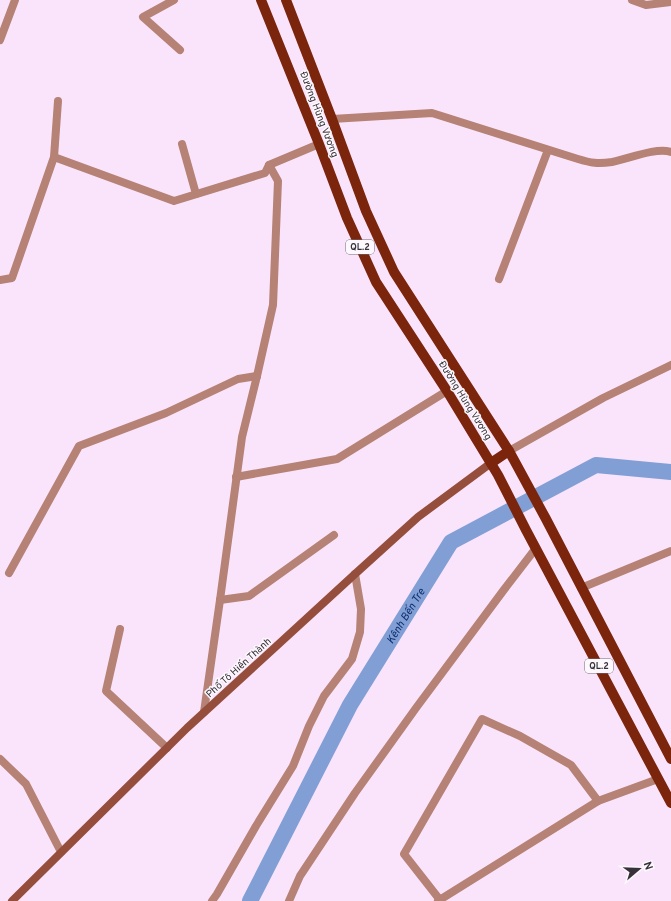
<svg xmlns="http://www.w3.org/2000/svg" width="671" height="901" font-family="Overpass,sans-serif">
<rect width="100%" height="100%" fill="#fae4fc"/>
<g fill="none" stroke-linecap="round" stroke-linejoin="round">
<path stroke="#819fd5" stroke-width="16" id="s1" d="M250 901 350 705 451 542 596 465 671 472"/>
<g stroke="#b58275" stroke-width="8">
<path d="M174 0 143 17 180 50"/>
<path d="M632 0 646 5 671 2"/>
<path d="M0 40 15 0"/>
<path d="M332 119 432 113 578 159C591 163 598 164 612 162 628 159 656 147 671 152"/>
<path d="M182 144 196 194"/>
<path d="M54 157 58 101"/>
<path d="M499 279 548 150"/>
<path d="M0 280 12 278 54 157 174 201 265 173 269 165 319 144"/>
<path d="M509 451 603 398 671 365"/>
<path d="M236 477 337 459 447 391"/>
<path d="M9 573 79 446 166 413 238 379 257 376"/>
<path d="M581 588 671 551"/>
<path d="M220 600 249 596 334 535"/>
<path d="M120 629 106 691 167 748"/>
<path d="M204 712 220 600 242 437 257 376 273 305 278 181 269 165"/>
<path d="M0 759 26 784 61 852"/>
<path d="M440 900 404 854 482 719 520 736 571 765 598 801"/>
<path d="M212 901 217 894 256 826 293 766 309 726 324 696 352 659 360 632 361 609 355 574"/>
<path d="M289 901 300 876 355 793 416 708 503 591 536 548"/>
<path d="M438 901 598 801 658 779"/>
</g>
<path stroke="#954e3c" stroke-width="8" d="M12 901 187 728 355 574 418 517 491 463"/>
<g stroke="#7c250d" stroke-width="10">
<path d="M261 0 319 144 347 218 376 282 447 391 498 475 526 530 671 803"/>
<path d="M286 0 332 119 366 211 394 272 509 451 546 519 671 759"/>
<path d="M491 463 509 451"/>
</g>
</g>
<g text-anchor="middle" stroke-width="3" stroke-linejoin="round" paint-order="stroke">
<g fill="#fcf8fd" stroke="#746d74" stroke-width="1">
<rect x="346" y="240" width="28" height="14" rx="3"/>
<rect x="585" y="659" width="28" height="14" rx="3"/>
</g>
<g font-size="9" font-weight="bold" fill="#39313a">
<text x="360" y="250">QL.2</text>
<text x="599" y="669">QL.2</text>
</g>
<g font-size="10" fill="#39313a" stroke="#fcf8fd">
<text transform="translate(320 114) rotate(69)" y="4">Đường Hùng Vương</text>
<text transform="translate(466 400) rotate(58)" y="4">Đường Hùng Vương</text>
<text transform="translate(238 667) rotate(-42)" y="4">Phố Tô Hiến Thành</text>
</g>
<g font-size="11" font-style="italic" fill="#0f306f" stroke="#fcf8fd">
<text dy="4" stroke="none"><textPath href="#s1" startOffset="325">Kênh Bến Tre</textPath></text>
</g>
</g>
<g transform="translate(639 869) rotate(71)" stroke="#fcf8fd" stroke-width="3" paint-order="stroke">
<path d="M0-3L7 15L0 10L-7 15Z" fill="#39313a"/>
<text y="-6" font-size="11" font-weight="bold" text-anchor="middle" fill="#39313a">N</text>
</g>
</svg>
